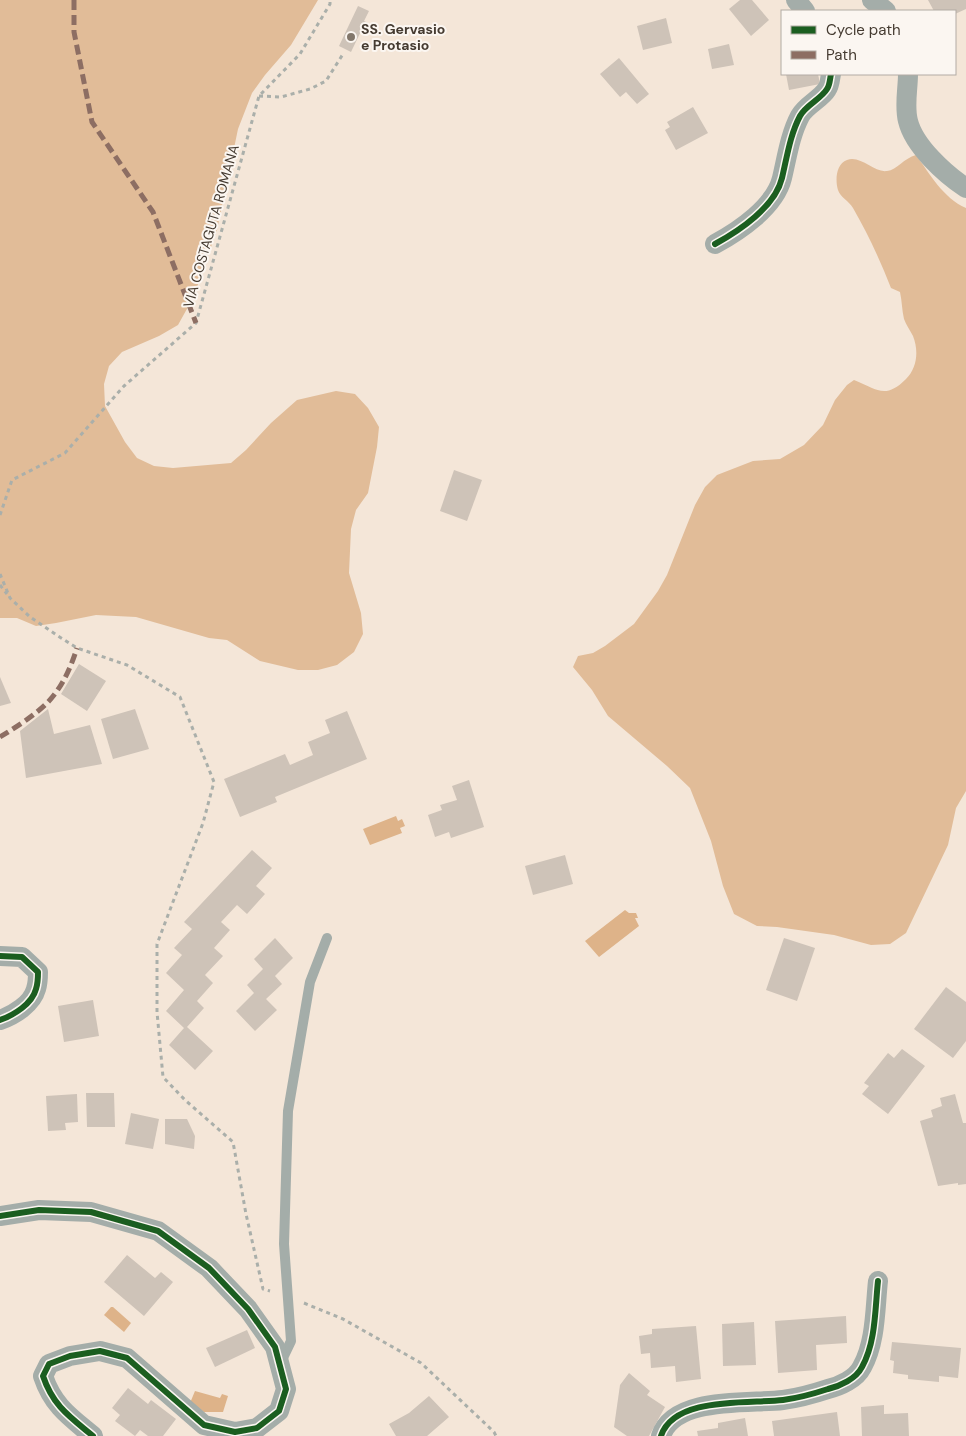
<svg xmlns="http://www.w3.org/2000/svg" width="966" height="1436" font-family="'DM Sans',sans-serif">
<rect width="100%" height="100%" fill="#f4e6d8"/>
<g fill="#e1bc98">
<path d="M0 0H318L291 45 265 75 252 93 238 129 217 230 196 290 188 307 178 325 159 336 122 352 109 366 104 384 105 406 125 442 137 458 154 466 173 468 231 463 246 450 271 423 297 400 336 391 355 394 368 408 379 427 377 447 368 493 356 510 351 529 349 573 361 613 363 634 354 652 337 665 318 670H298L260 661 227 640 209 638 136 617 96 615 56 623 36 626 17 618H0Z"/>
<path d="M916 155C930 174 943 198 966 208V791L956 808 948 845 906 933 890 944 871 945 834 935 777 927 757 926 734 914 723 886 711 841 690 788 667 766 608 716 592 690 573 667 578 656 593 653 605 646 634 624 658 591 667 575 695 505 705 487 717 475 753 461 780 459 804 445 823 425 835 400 847 385 854 380C877 389 885 400 906 379 917 368 919 351 913 336 910 330 906 325 904 319 902 311 902 301 900 292L891 288C880 260 868 234 853 208 849 201 840 197 838 190 835 180 836 164 847 160 861 155 874 173 887 171 897 170 904 158 916 155Z"/>
</g>
<g fill="#deb389">
<path d="M396 816 398 821 402 819 405 826 400 828 402 833 370 845 363 829Z"/>
<path d="M625 910 629 913H636L638 918H635L639 926 599 957 585 941Z"/>
<path d="M111 1307H113L131 1323 124 1332 104 1315Z"/>
<path d="M195 1391 220 1398 222 1394 228 1396 223 1412H204L190 1403Z"/>
</g>
<g fill="#cec3b8">
<path d="M740 0H752L769 20 751 36 729 9Z"/>
<path d="M928 0H966V9L955 14V11H934Z"/>
<path d="M358 6 369 11 364 21 368 23 366 29 363 27 351 52 339 46Z"/>
<path d="M666 18 672 43 643 50 637 26Z"/>
<path d="M729 44 734 65 712 69 708 49Z"/>
<path d="M619 58 649 94 637 104 626 92 620 97 600 74Z"/>
<path d="M786 74H818L820 84 789 90Z"/>
<path d="M693 107 708 133 676 150 665 130 670 127 667 122Z"/>
<path d="M454 470 482 480 467 521 440 511Z"/>
<path d="M79 664 106 681 87 711 61 694Z"/>
<path d="M0 677 11 703 0 706Z"/>
<path d="M48 709 54 734 90 725 102 764 26 778 20 731Z"/>
<path d="M135 709 149 749 113 759 101 719Z"/>
<path d="M347 711 367 759 275 797 277 802 240 817 224 779 285 754 290 765 313 755 308 742 330 733 325 720Z"/>
<path d="M469 780 484 827 451 838 449 832 435 837 428 815 442 810 440 805 457 800 452 786Z"/>
<path d="M252 850 272 868 256 886 265 894 247 914 237 905 221 922 230 930 214 948 223 956 205 975 213 983 197 1001 204 1008 187 1027 213 1051 195 1070 169 1045 184 1028 166 1011 184 990 166 973 182 955 174 948 192 929 184 922Z"/>
<path d="M565 855 573 884 533 895 525 866Z"/>
<path d="M275 938 293 958 275 976 282 984 266 999 277 1010 255 1031 236 1011 254 993 247 985 263 969 254 959Z"/>
<path d="M784 938 815 948 797 1001 766 990Z"/>
<path d="M946 987 966 1002V1041L953 1058 914 1029Z"/>
<path d="M93 1000 99 1036 64 1042 58 1006Z"/>
<path d="M902 1049 925 1066 888 1114 862 1094 869 1086 864 1083 888 1053 894 1058Z"/>
<path d="M86 1093H114L115 1127H87Z"/>
<path d="M77 1094 78 1122 65 1123 66 1130 48 1131 46 1096Z"/>
<path d="M955 1094 963 1123H966V1184L958 1185V1183L938 1186 920 1121 933 1117 931 1110 942 1106 940 1098Z"/>
<path d="M131 1113 159 1119 153 1149 125 1144Z"/>
<path d="M165 1119H187L195 1136 194 1149 165 1144Z"/>
<path d="M127 1255 155 1278 161 1272 173 1282 144 1316 104 1282Z"/>
<path d="M846 1316 847 1343 816 1345 817 1370 778 1373 775 1321Z"/>
<path d="M754 1322 756 1365 723 1366 722 1324Z"/>
<path d="M696 1326 701 1379 676 1382 675 1366 651 1368 650 1353 641 1354 639 1336 652 1334V1329Z"/>
<path d="M247 1330 255 1348 215 1367 206 1348Z"/>
<path d="M892 1342 961 1348 958 1378 939 1376V1382L908 1379V1375L893 1373 894 1361 890 1360Z"/>
<path d="M629 1373 650 1391 647 1395 665 1407 649 1436H627L614 1427 620 1385Z"/>
<path d="M128 1388 148 1404 151 1400 176 1419 163 1436H148L140 1430 135 1436 115 1421 120 1415 112 1408Z"/>
<path d="M429 1396 449 1417 427 1436H396L389 1424 409 1413Z"/>
<path d="M884 1405V1414L908 1413 909 1436H862L861 1407Z"/>
<path d="M837 1412 840 1436H774L772 1421Z"/>
<path d="M745 1418 748 1436H698L697 1431 718 1428V1423Z"/>
</g>
<g fill="none" stroke-linecap="round" stroke-linejoin="round">
<g stroke="#aaafaa" stroke-width="3" stroke-dasharray="4 4" stroke-linecap="butt">
<path d="M259 96 281 97 310 89 326 81 343 54"/>
<path d="M0 515 12 480 65 453 124 386 196 323 259 96 300 54 330 4V0"/>
<path d="M0 574 10 598 30 617 58 636 77 648 127 665 180 697 214 782 203 823 157 944V1012L163 1077 185 1100 233 1142 246 1214 263 1289 270 1291"/>
<path d="M0 585 7 594"/>
<path d="M304 1303 343 1319 421 1363 494 1432 496 1436"/>
</g>
<path stroke="#a4ada9" stroke-width="10" d="M281 1362 291 1341 284 1244 288 1111 310 982 327 938"/>
<g stroke="#a4ada9" stroke-width="20">
<path d="M796 0 805 11"/>
<path d="M872 0 886 11"/>
<path d="M908 74C908 89 904 106 908 121 914 146 945 174 966 188"/>
<path d="M715 244C739 231 775 207 782 178 787 157 790 135 800 116 806 105 821 99 827 89 830 85 830 78 831 74"/>
<path d="M0 956 22 957 38 972C38 977 38 983 36 989 32 1004 14 1015 0 1020"/>
<path d="M0 1216 39 1210 91 1212 158 1231 209 1268 248 1309 275 1347 286 1389 279 1411 257 1428 235 1432 204 1425 127 1358 100 1351 70 1356 49 1364 43 1376C53 1406 70 1417 93 1436"/>
<path d="M661 1436C674 1396 749 1404 783 1400 798 1398 813 1394 828 1389 840 1386 856 1379 862 1367 876 1342 875 1308 878 1281"/>
</g>
<g stroke="#8d6e63" stroke-width="5" stroke-dasharray="10 5" stroke-linecap="butt">
<path d="M74 0V32L92 122 153 212 196 323"/>
<path d="M0 737C16 727 34 716 47 703 62 688 71 667 77 648"/>
</g>
<defs>
<g id="cycleway">
<path d="M715 244C739 231 775 207 782 178 787 157 790 135 800 116 806 105 821 99 827 89 830 85 830 78 831 74"/>
<path d="M0 956 22 957 38 972C38 977 38 983 36 989 32 1004 14 1015 0 1020"/>
<path d="M0 1216 39 1210 91 1212 158 1231 209 1268 248 1309 275 1347 286 1389 279 1411 257 1428 235 1432 204 1425 127 1358 100 1351 70 1356 49 1364 43 1376C53 1406 70 1417 93 1436"/>
<path d="M661 1436C674 1396 749 1404 783 1400 798 1398 813 1394 828 1389 840 1386 856 1379 862 1367 876 1342 875 1308 878 1281"/>
</g>
</defs>
<use href="#cycleway" stroke="#fbf6f1" stroke-width="9"/>
<use href="#cycleway" stroke="#1b5e20" stroke-width="6"/>
</g>
<circle fill="#82776b" stroke="#fbf6f1" stroke-width="2" cx="351" cy="37" r="5"/>
<g text-anchor="middle" stroke-width="4" stroke-linejoin="round" paint-order="stroke">
<g font-size="14" font-weight="bold" fill="#453b31" stroke="#fbf6f1" text-anchor="start">
<text x="361" y="34">SS. Gervasio<tspan x="361" dy="16">e Protasio</tspan></text>
</g>
<g font-size="14" fill="#453b31" stroke="#fbf6f1">
<text transform="translate(211 226) rotate(-74)" y="5">VIA COSTAGUTA ROMANA</text>
</g>
</g>
<rect x="781" y="10" width="175" height="65" fill="#fbf6f1" stroke="#b2aba4"/>
<rect x="791" y="26" width="25" height="8" fill="#1b5e20" stroke="#b2aba4"/>
<text x="826" y="35" font-size="15" fill="#453b31">Cycle path</text>
<rect x="791" y="51" width="25" height="8" fill="#8d6e63" stroke="#b2aba4"/>
<text x="826" y="60" font-size="15" fill="#453b31">Path</text>
</svg>
